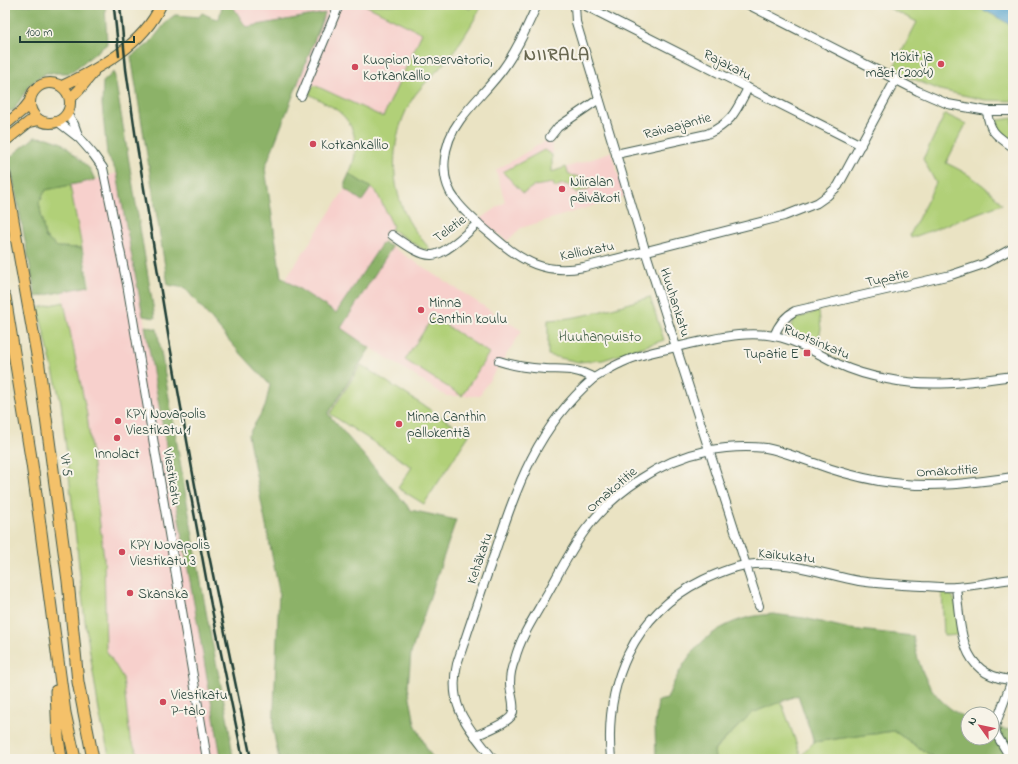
<svg xmlns="http://www.w3.org/2000/svg" width="1018" height="764" font-family="'Indie Flower',sans-serif">
<rect width="100%" height="100%" fill="#f7f3e8"/>
<filter id="ink" filterUnits="userSpaceOnUse"><feTurbulence type="fractalNoise" baseFrequency=".025" numOctaves="2"/><feDisplacementMap in="SourceGraphic" scale="8" xChannelSelector="R" yChannelSelector="G"/><feConvolveMatrix kernelMatrix="1 2 1 2 8 2 1 2 1" color-interpolation-filters="sRGB"/></filter>
<filter id="wash" filterUnits="userSpaceOnUse"><feTurbulence type="fractalNoise" baseFrequency=".012" numOctaves="4" result="noise"/><feDisplacementMap in="SourceGraphic" scale="16" xChannelSelector="R" yChannelSelector="G"/><feGaussianBlur stdDeviation="0.9" result="paint"/><feColorMatrix in="noise" values="0 0 0 0 0 0 0 0 0 0 0 0 0 0 0 0 0 1.4 0 .05"/><feComposite in="paint" operator="in"/></filter>
<g filter="url(#wash)">
<rect width="100%" height="100%" fill="#eae3c3"/>
<g fill="#f7d0cc">
<path d="M232 5H365L422 33 383 117 314 85 312 90 298 84 325 13 246 27Z"/>
<path d="M547 140 552 143V172L604 155 611 151 625 196 521 228 507 241 479 219 505 202 496 170Z"/>
<path d="M117 173 125 220 145 326 222 759H141L130 739 123 678 106 650 104 559 87 415 62 292 91 286 70 185 95 180Z"/>
<path d="M371 188 376 191 393 226 336 313 285 280 345 189 362 200Z"/>
<path d="M392 247 522 331 479 396H446L340 328Z"/>
</g>
<g fill="#b1d078" stroke="#688656">
<path d="M365 5H462L470 9 472 5H482C472 25 460 44 446 61 436 73 424 83 415 95 389 133 387 189 413 228 418 235 424 242 430 249L426 251 391 229 393 226 376 191 349 174C360 150 358 124 334 108 326 103 317 99 309 94L314 85 383 117 422 33Z"/>
<path d="M883 5H1013V101L985 100 940 90 896 72 894 67 917 22Z"/>
<path d="M945 114 966 124 946 163C968 173 987 186 1002 204L911 238 910 235 936 183 923 159Z"/>
<path d="M1013 118V140L992 126V122L993 121Z"/>
<path d="M544 150 552 155V172L566 167 569 175C578 176 587 178 590 188L576 193C569 184 564 181 555 188L553 183 534 186 523 193 503 172Z"/>
<path d="M70 185 82 248 57 247 45 237 39 202 46 190Z"/>
<path d="M650 297 664 340 603 360 578 362 548 355V320C583 319 617 306 650 297Z"/>
<path d="M64 302 87 415 104 559 106 650 123 678 130 739 141 759H110L100 717 85 621 61 403 38 308Z"/>
<path d="M819 311 821 329 817 346 794 334 792 332 791 326 795 319Z"/>
<path d="M433 317 489 353 462 396 405 360Z"/>
<path d="M361 365 469 435 424 504 398 488 412 467 330 414Z"/>
<path d="M942 590C961 593 957 621 958 635L944 636Z"/>
<path d="M781 701 801 756 814 742 894 731 936 759H715L714 751 752 713Z"/>
</g>
<g fill="#8cb268" stroke="#56784e">
<path d="M5 5H105L107 44 70 73H46L29 85 14 110 5 112Z"/>
<path d="M216 5H232L246 27 325 13 265 168 281 277 336 313 383 242 392 247 341 328 370 348 328 414 411 510 456 520 411 653 408 687 415 724 428 751 434 759H279L273 730 279 591 248 435 265 407 270 385 233 345 185 288 168 285 131 56 149 44 168 20 175 15 199 17 202 13 213 18 219 19 222 6Z"/>
<path d="M114 72 155 318 143 316 125 220 117 173 107 154 102 104 103 82Z"/>
<path d="M35 137 48 138 62 143 90 169 95 180 46 190 39 202 45 237 57 247 82 248 89 286 36 297 9 158Z"/>
<path d="M349 174 371 188 362 201 345 189V183Z"/>
<path d="M145 326 157 329 207 617 228 721 233 759H222L220 751Z"/>
<path d="M773 614 804 618 850 629 913 636C919 673 932 702 968 719V738H992V728L1013 730V759H936L894 731 814 742 798 695 752 713 714 750 715 759H656L655 725 658 701 667 699C686 648 717 617 773 614Z"/>
</g>
<path fill="#56a4cf" stroke="#3a7082" d="M975 5H1013V26Z"/>
</g>
<g filter="url(#ink)">
<g fill="none" stroke-linecap="round" stroke-linejoin="round">
<defs>
<g id="minor">
<path d="M537 5C527 27 517 50 503 69 490 87 473 102 460 120 443 143 437 178 457 202 467 215 481 226 494 237 522 262 546 275 584 267L784 216 817 203 827 196 838 186 896 79"/>
<path d="M575 5 576 22 645 250 759 606"/>
<path d="M584 5 861 145"/>
<path d="M749 5 918 91 948 104 987 111H1013"/>
<path d="M301 96 339 5"/>
<path d="M987 111C989 132 997 136 1013 147"/>
<path d="M67 114 74 124 79 138"/>
<path d="M57 121 79 138 93 154 103 168 127 284 207 759"/>
<path d="M550 137 558 127 599 99"/>
<path d="M616 154 707 134C732 123 736 111 748 88"/>
<path d="M392 235C402 242 420 256 432 255 445 255 468 232 478 223"/>
<path d="M774 336C778 326 785 316 795 311L951 275 984 264 1013 248"/>
<path d="M499 361C514 366 529 368 545 369 566 370 575 368 594 378 603 373 611 367 621 363 638 355 657 351 676 347 712 339 752 327 789 340 806 346 822 356 838 364 853 371 870 376 887 379 930 388 970 382 1013 376"/>
<path d="M956 587C961 628 959 677 1013 680"/>
<path d="M475 736C484 732 508 723 512 715 516 706 510 693 510 683 510 676 512 666 515 659 521 636 535 616 546 596 559 573 571 549 586 529 614 492 661 460 706 451 726 447 746 446 766 448 783 451 798 458 814 463 835 471 857 477 879 481 926 489 966 484 1013 477"/>
<path d="M493 759C469 727 447 708 457 664 469 628 481 591 494 555 517 486 537 427 594 378"/>
<path d="M611 759C604 684 633 614 703 580 716 574 732 567 746 565 785 559 822 574 859 581 880 584 902 585 923 586 934 586 945 588 956 587 975 586 994 581 1013 579"/>
<path d="M1011 759 996 734 995 726 1012 680"/>
</g>
<g id="major">
<circle cx="50" cy="103" r="20"/>
<path d="M62 86C100 68 143 45 161 5"/>
<path d="M70 99 79 90 93 73"/>
<path d="M5 125 23 110 30 101"/>
<path d="M5 141 29 122 39 120"/>
</g>
<g id="highway">
<path d="M5 175 39 366 68 581 78 682 93 759"/>
<path d="M5 297 32 464 65 713 75 759"/>
<path d="M56 691 58 737 61 759"/>
</g>
</defs>
<use href="#minor" stroke="#3d5649" stroke-width="10"/>
<use href="#major" stroke="#3d5649" stroke-width="12"/>
<use href="#highway" stroke="#3d5649" stroke-width="13"/>
<use href="#minor" stroke="#fff" stroke-width="8"/>
<use href="#major" stroke="#f4c16a" stroke-width="10"/>
<use href="#highway" stroke="#f4c16a" stroke-width="11"/>
<g stroke="#1f3d34" stroke-width="2.5">
<path d="M120 5 126 69 137 146 170 346 198 502 251 759"/>
<path d="M114 8 119 56"/>
<path d="M188 480 211 605 243 759"/>
</g>
</g>
</g>
<g fill="#d1495b" stroke="#f7f3e8" stroke-width="1.5">
<circle cx="941" cy="64" r="4"/>
<circle cx="355" cy="67" r="4"/>
<circle cx="313" cy="144" r="4"/>
<circle cx="562" cy="189" r="4"/>
<circle cx="421" cy="310" r="4"/>
<rect x="803" y="349" width="8" height="8" rx="2"/>
<circle cx="118" cy="421" r="4"/>
<circle cx="399" cy="424" r="4"/>
<circle cx="117" cy="438" r="4"/>
<circle cx="122" cy="552" r="4"/>
<circle cx="130" cy="593" r="4"/>
<circle cx="163" cy="702" r="4"/>
</g>
<g text-anchor="middle" stroke-width="4" stroke-linejoin="round" paint-order="stroke">
<g font-size="14" fill="#1f3d34" stroke="#f7f3e8" text-anchor="start">
<text x="933" y="61" text-anchor="end">Mökit ja<tspan x="933" dy="16">mäet (2004)</tspan></text>
<text x="363" y="64">Kuopion konservatorio,<tspan x="363" dy="16">Kotkankallio</tspan></text>
<text x="321" y="149">Kotkankallio</text>
<text x="570" y="186">Niiralan<tspan x="570" dy="16">päiväkoti</tspan></text>
<text x="429" y="307">Minna<tspan x="429" dy="16">Canthin koulu</tspan></text>
<text x="799" y="358" text-anchor="end">Tupatie E</text>
<text x="126" y="418">KPY Novapolis<tspan x="126" dy="16">Viestikatu 1</tspan></text>
<text x="407" y="421">Minna Canthin<tspan x="407" dy="16">pallokenttä</tspan></text>
<text x="117" y="458" text-anchor="middle">Innolact</text>
<text x="130" y="549">KPY Novapolis<tspan x="130" dy="16">Viestikatu 3</tspan></text>
<text x="138" y="598">Skanska</text>
<text x="171" y="699">Viestikatu<tspan x="171" dy="16">P-talo</tspan></text>
</g>
<g font-size="14" fill="#1f3d34" stroke="#f7f3e8">
<text transform="translate(728 64) rotate(27)" y="5">Rajakatu</text>
<text transform="translate(677 125) rotate(-15)" y="5">Raivaajantie</text>
<text transform="translate(449 228) rotate(-36)" y="5">Teletie</text>
<text transform="translate(587 250) rotate(-11)" y="5">Kalliokatu</text>
<text transform="translate(887 277) rotate(-13)" y="5">Tupatie</text>
<text transform="translate(676 302) rotate(72)" y="5">Huuhankatu</text>
<text transform="translate(817 341) rotate(23)" y="5">Ruotsinkatu</text>
<text transform="translate(67 465) rotate(82)" y="5">Vt 5</text>
<text transform="translate(947 470) rotate(-3)" y="5">Omakotitie</text>
<text transform="translate(173 477) rotate(81)" y="5">Viestikatu</text>
<text transform="translate(611 489) rotate(-41)" y="5">Omakotitie</text>
<text transform="translate(787 555) rotate(6)" y="5">Kaikukatu</text>
<text transform="translate(479 558) rotate(-71)" y="5">Kehäkatu</text>
</g>
<g font-size="14" fill="#3c5a42" stroke="#f7f3e8">
<text x="600" y="341">Huuhanpuisto</text>
</g>
<g font-size="18" font-weight="bold" letter-spacing="1" fill="#686750" stroke="#f7f3e8">
<text x="557" y="60">NIIRALA</text>
</g>
</g>
<rect width="1018" height="764" fill="none" stroke="#f7f3e8" stroke-width="20"/>
<g transform="translate(980 726) rotate(303)"><circle r="19" fill="#f7f3e8" stroke="#a1aaa0"/>
<path d="M0-3L7 15L0 10L-7 15Z" fill="#d1495b"/>
<text y="-6" font-size="11" font-weight="bold" text-anchor="middle" fill="#1f3d34">N</text>
</g>
<path d="M20 36v6h114v-6" fill="none" stroke="#1f3d34" stroke-width="2"/>
<text x="26" y="36" font-size="12" fill="#1f3d34" stroke="#f7f3e8" stroke-width="3" paint-order="stroke">100 m</text>
</svg>
